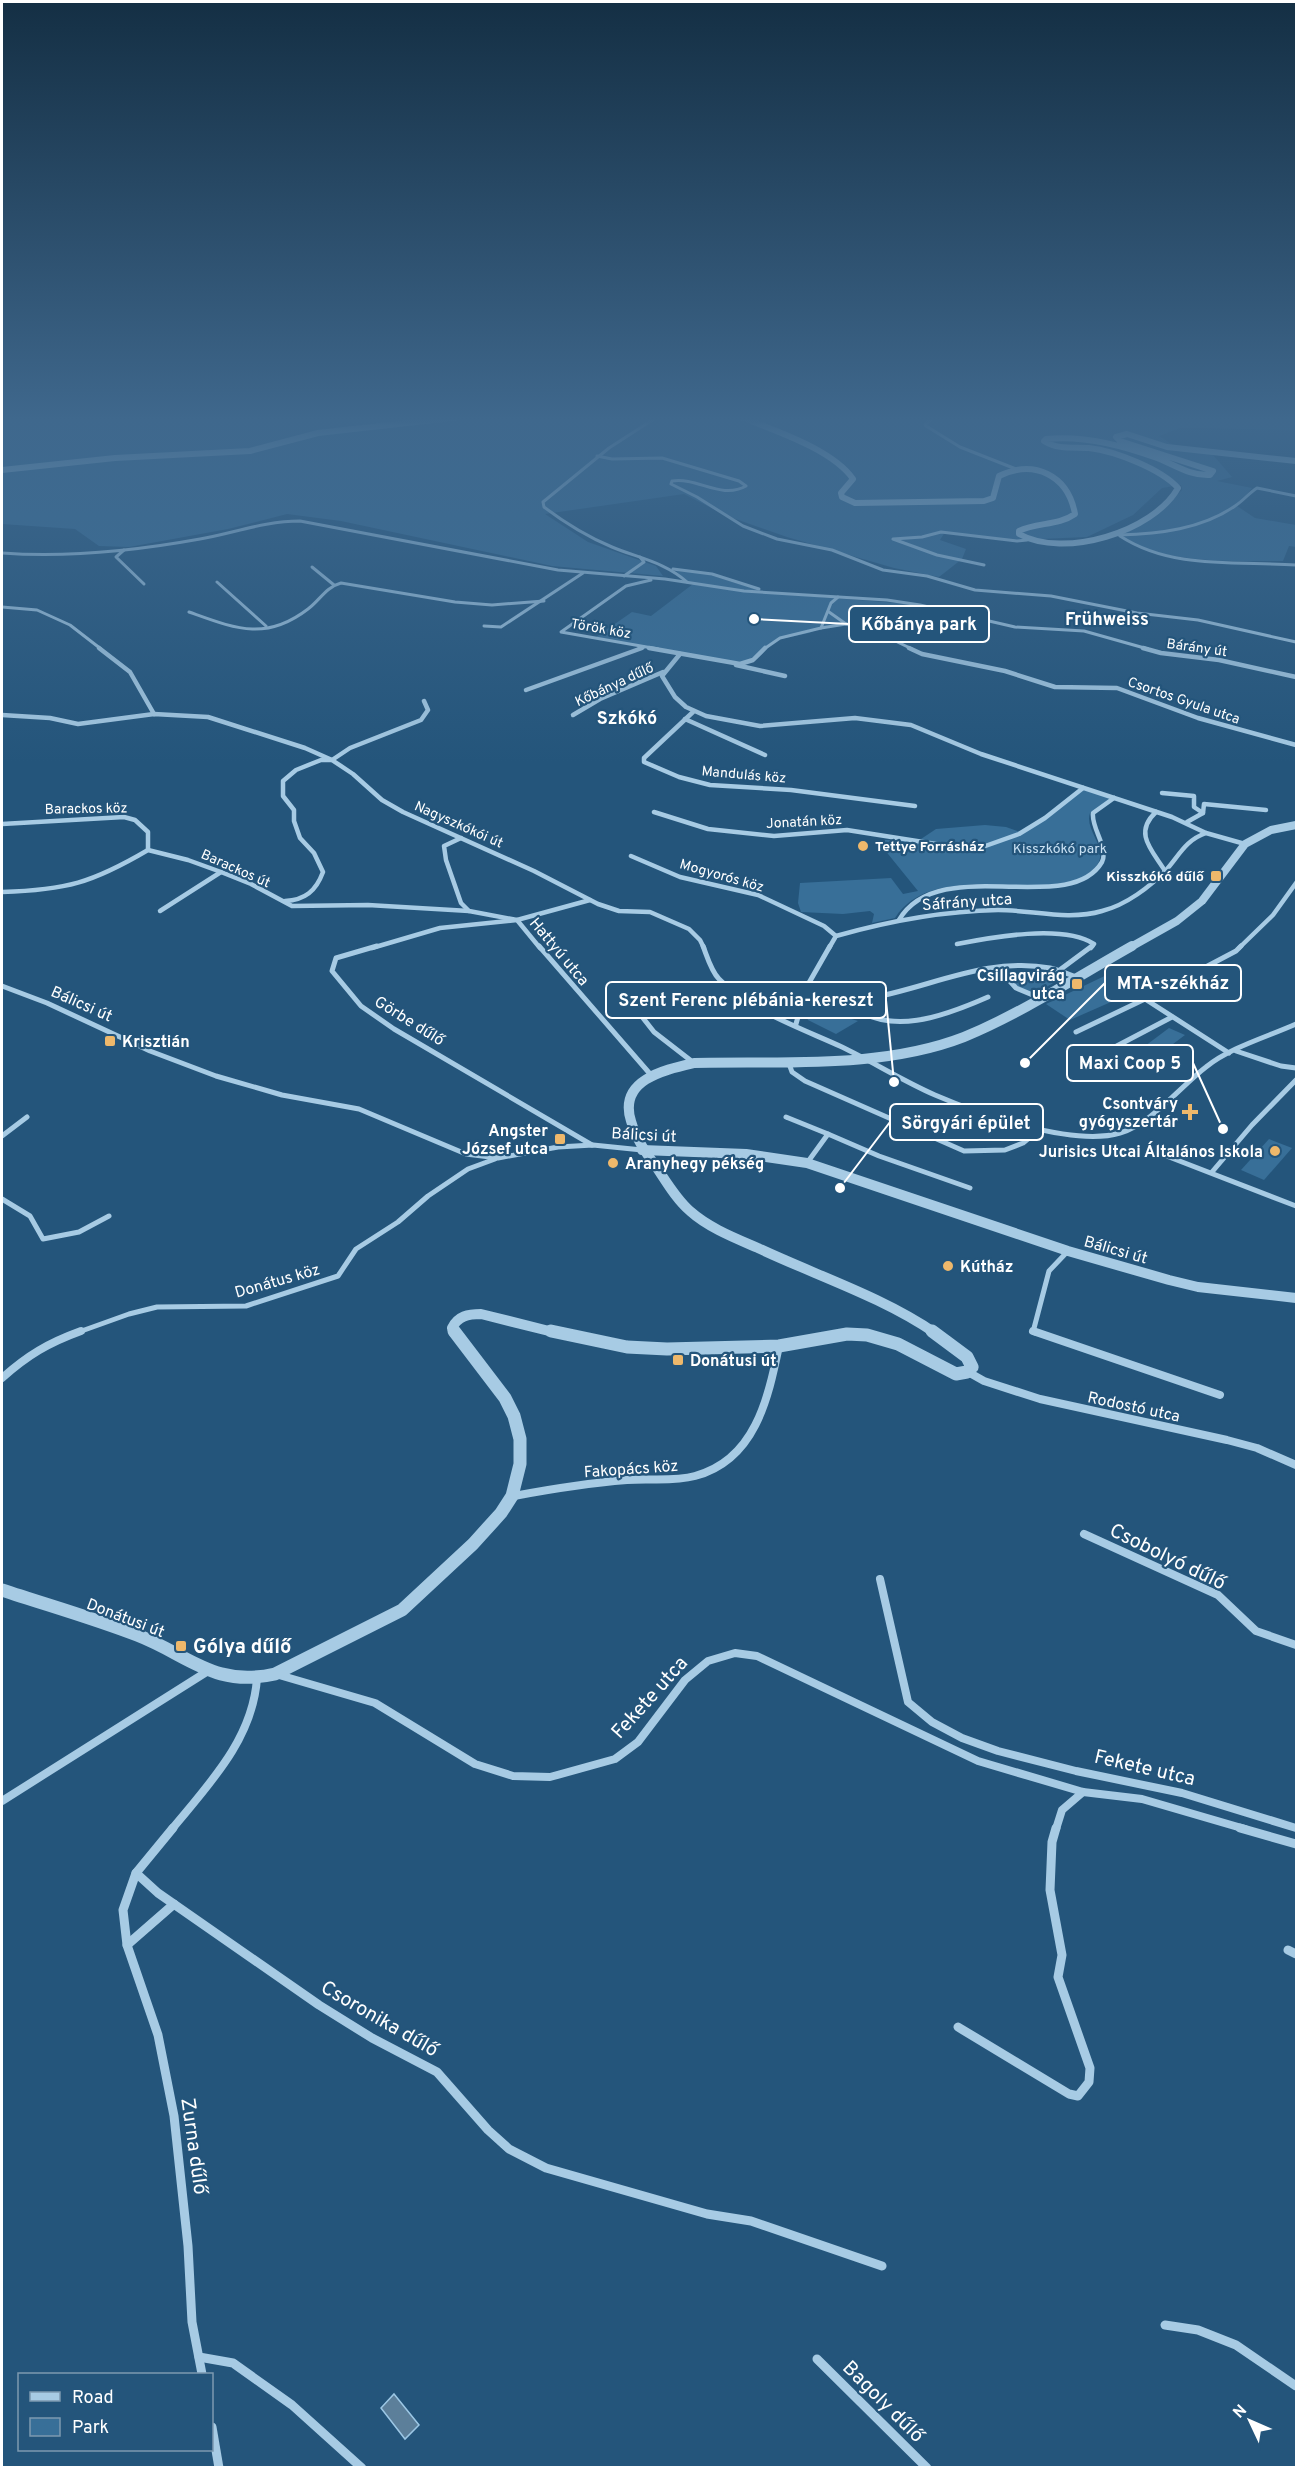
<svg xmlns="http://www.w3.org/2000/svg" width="1298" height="2469" font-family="Overpass,sans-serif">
<rect width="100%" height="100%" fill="#24557b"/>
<g fill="#386f98">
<path d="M2 417H1296V430L1180 428 1159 436 1173 445 1213 455 1232 477 1217 481 1252 488 1237 506 1255 518 1296 525V547L1289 546 1283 561C1235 561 1157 565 1118 534L1158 512 1182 490 1181 485 1162 488 1133 515 1087 537 1014 540 945 532 940 540 966 549 962 559 939 577 894 568 787 537 727 516 684 494 545 514 588 542 656 566 663 576 552 566 341 521 287 514 228 529 129 547 99 546 75 529 2 524Z"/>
<path d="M676 571 700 572 768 593 910 604 881 622 874 632 846 624 821 628 809 633 776 640 757 659 740 664 596 637 632 612 651 616 693 584 687 582Z"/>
<path d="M1080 788 1112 798 1090 813C1084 830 1109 848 1097 865 1062 913 937 852 895 918L872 923 874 914 870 911 843 914 801 912 798 903 800 883 891 878 903 894 918 891 884 849 885 840 921 839 936 829 985 825 1006 827 1020 832 1032 826Z"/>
<path d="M1031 971 1050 974 1057 979V981L1032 995 1020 989 1002 973Z"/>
<path d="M1115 971 1145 990 1123 999 1120 998 1070 1020 1046 1004Z"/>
<path d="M817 1009 822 1010 858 1021 836 1034 808 1020 806 1015Z"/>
<path d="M1169 1028 1185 1035 1173 1044 1166 1045 1136 1067 1125 1061Z"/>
<path d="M1269 1139 1292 1148 1264 1180 1241 1170Z"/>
</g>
<path fill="#5c7f9a" stroke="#9cc7e5" stroke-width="1.5" d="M394 2394 419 2425 405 2439 381 2408Z"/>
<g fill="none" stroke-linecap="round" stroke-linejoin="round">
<g stroke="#a7cbe4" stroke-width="3">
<path d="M657 417 609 448 543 502 544 507C565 523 588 537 612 547 638 558 665 562 687 582"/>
<path d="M935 417 925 424 926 426 960 447 1016 469"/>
<path d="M967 417H1022"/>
<path d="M597 456 612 459 662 458 739 481 746 486C721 500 698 477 672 481L671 484 697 497 743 526 777 539 832 550 883 570 927 576 975 590 1051 596 1137 613 1198 620 1296 642"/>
<path d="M1119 535C1159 534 1202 529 1235 506 1243 501 1249 493 1257 488L1296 496"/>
<path d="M1120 536C1172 570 1237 561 1296 565"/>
<path d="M124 550 116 557 144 584"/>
<path d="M2 553C69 558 134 551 200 539 234 533 265 521 300 521L558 570 665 579 744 591 887 600 920 605 1015 627 1084 631 1148 649"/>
<path d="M984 565 937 555 893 539 922 537 941 532 1017 541 1027 540"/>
<path d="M312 567 334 585"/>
<path d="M673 569 712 574 759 589"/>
<path d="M624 576 644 562 640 557"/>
<path d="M651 580 626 586 561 632 658 649"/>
<path d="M217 582 266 626"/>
<path d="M2 607 37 610 70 625 101 649"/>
<path d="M189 612C234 628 265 642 308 609 320 600 326 587 341 583L455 602 492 605 544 601"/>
<path d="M829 612 846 624"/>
<path d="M484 626 501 627 583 573"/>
<path d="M821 628 846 624 883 635 912 649"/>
<path d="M638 649 644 647"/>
<path d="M764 649 780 638 821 628 831 603 838 597"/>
</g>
<g stroke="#a7cbe4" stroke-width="4.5">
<path d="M99 648 130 672 154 714"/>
<path d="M649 648 740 664 753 660 765 648"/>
<path d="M909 648 922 654 1005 671 1055 687 1117 688 1198 718 1296 745"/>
<path d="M1143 648 1161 653 1219 660 1296 677"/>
<path d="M680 654 662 676 675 697 686 707 706 716 760 726 855 718 911 725 981 754 1172 817 1206 833 1245 844"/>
<path d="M736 665 785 676"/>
<path d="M526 690 642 648"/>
<path d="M693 712 644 758V762L679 777 710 785 791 790 915 806"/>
<path d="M2 715 50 718 78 724 154 714 208 717 305 748 332 760 353 774 382 800 403 812 534 871 598 904 619 911 650 912 689 929 700 940 704 948"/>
<path d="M573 715 600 699 663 672"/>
<path d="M685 719 765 755"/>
<path d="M1162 793 1194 796V807L1203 813"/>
<path d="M654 812 708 829 774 836 847 830 974 850 1019 834 1045 818 1083 788"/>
<path d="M1156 812C1133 833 1152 850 1165 871"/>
<path d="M1187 822 1203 813 1204 804 1266 810"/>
<path d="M2 824 124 817 135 820 148 832V850"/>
<path d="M461 838 444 846 446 860 461 903 469 911 517 920 540 948"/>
<path d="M631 856 680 877 758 895 824 926 836 936"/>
<path d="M2 892C66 890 92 883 148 850L188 860 221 872 251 884 292 906 368 905 469 911"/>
<path d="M285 901C305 900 316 891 323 872L314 853 300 838 294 821V810L283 796V781L296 770 321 760H332L350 748 421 720 428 710 424 701"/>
<path d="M160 911 221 872"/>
<path d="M899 920C939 852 1069 918 1102 862 1109 848 1091 828 1093 813L1114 798"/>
<path d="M957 944C993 937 1063 924 1094 944L1091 948"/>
<path d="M372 948 440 928 517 920 590 900"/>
<path d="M829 948 836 936C889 921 943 911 998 910 1032 910 1068 921 1102 911 1126 905 1150 887 1167 869 1180 854 1186 840 1206 833"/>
<path d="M1239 948 1273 915 1296 883"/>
</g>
<g stroke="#a7cbe4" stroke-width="5">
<path d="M377 946 336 958 332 971 361 1006 394 1029 592 1145"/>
<path d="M539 946 651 1075"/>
<path d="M703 946C707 956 711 971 719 979 748 1010 803 1029 842 1047 873 1062 903 1081 935 1095 979 1114 1073 1147 1120 1133 1150 1125 1181 1086 1206 1067 1231 1047 1267 1037 1296 1024"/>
<path d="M999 969 1016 988 1040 998"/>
<path d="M1061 969 1092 946"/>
<path d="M2 986 47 1003 150 1051 216 1076 282 1095 359 1109 466 1154 498 1158 558 1147 593 1145 642 1150"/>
<path d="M801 1000C890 1015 966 952 1050 968 1059 970 1068 974 1076 977"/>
<path d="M848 1003C888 1038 945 1016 988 997"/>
<path d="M643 1018 654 1032 694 1063"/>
<path d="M796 1024 806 988 830 946"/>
<path d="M1076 1032 1145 999"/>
<path d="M1111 1049 1172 1017"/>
<path d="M1236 1051 1281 1066 1296 1068"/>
<path d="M1229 1053 1145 999 1236 951 1241 946"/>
<path d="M788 1061 792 1072 805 1081 964 1151 1005 1150 1023 1143 1040 1129"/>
<path d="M786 1117 828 1134"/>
<path d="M2 1136 27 1117"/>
<path d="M1164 1155 1296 1206"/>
<path d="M807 1163 828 1134 879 1156 970 1188"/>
<path d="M1212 1172 1252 1125 1296 1080"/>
<path d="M2 1199 30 1216 43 1239 79 1232 109 1216"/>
<path d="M76 1333 129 1314 157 1307 246 1306 338 1276 356 1249 398 1222 428 1196 468 1169 495 1159"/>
<path d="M1035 1333 1033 1332 1049 1271 1068 1251"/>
</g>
<g stroke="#a7cbe4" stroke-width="8">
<path d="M1033 1331 1220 1395"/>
<path d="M968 1372 984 1381 1040 1399 1227 1440 1257 1448 1296 1465"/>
<path d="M2 1378C28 1355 48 1343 81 1331"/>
<path d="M514 1496C551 1489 589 1483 627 1480 649 1478 673 1482 695 1476 755 1460 768 1399 779 1346"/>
<path d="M1084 1534 1218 1595 1256 1631 1296 1645"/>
<path d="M880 1579 908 1702 932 1722 962 1738 998 1751 1076 1771 1182 1793 1296 1828"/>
<path d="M279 1675 375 1703 475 1764 513 1776 550 1777 615 1759 638 1742 685 1680 708 1661 735 1653 757 1656 978 1761 1083 1792 1142 1799 1245 1829"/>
<path d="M2 1801 208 1671"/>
<path d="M172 1829C209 1784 253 1739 257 1678"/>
<path d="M1056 1829 1062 1810 1083 1792"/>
</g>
<g stroke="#a7cbe4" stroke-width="9">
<path d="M173 1828 136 1873 123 1910 127 1945 158 2035 174 2116 188 2246 192 2322 202 2374"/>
<path d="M1240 1828 1296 1844"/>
<path d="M136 1873 158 1893 319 2005 372 2038 437 2072 488 2130 509 2149 546 2168 707 2214 751 2221 882 2266"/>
<path d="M127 1945 174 1904"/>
<path d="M1288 1950 1296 1954"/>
<path d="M958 2027 1069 2094 1078 2096 1089 2082 1090 2068 1058 1977 1062 1955 1050 1890 1052 1842 1056 1828"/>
<path d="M1165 2325 1198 2330 1236 2345 1296 2386"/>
<path d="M199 2357 233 2363 292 2405 362 2468"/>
<path d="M817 2359 927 2468"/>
<path d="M212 2427 219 2468"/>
</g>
<g stroke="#a7cbe4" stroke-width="6">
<path d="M741 417C775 431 832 449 853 479L841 493 842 497 855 503 984 501 993 498 999 476C1034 459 1068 475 1075 514 1058 526 1037 522 1019 531V534C1064 559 1153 532 1178 488 1161 469 1115 451 1089 448 1074 447 1058 450 1044 441L1046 439C1083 435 1122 445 1157 458 1175 465 1190 476 1210 475L1213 471 1120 441 1116 437 1127 434 1167 447 1296 461"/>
<path d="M2 470 115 458 250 451 318 433 461 417"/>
</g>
<path stroke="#a7cbe4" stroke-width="8" d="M1129 948 1177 921 1202 901 1245 844 1271 830 1296 825"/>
<g stroke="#a7cbe4" stroke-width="10">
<path d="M642 1150 746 1154 807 1163 1068 1251 1169 1280 1198 1287 1296 1298"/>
<path d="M454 1333 452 1328C458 1316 468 1314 481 1314L557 1333"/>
<path d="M935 1333C883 1297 815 1275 758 1248 735 1238 709 1228 690 1211 677 1200 667 1183 657 1168 646 1153 636 1139 631 1121 618 1080 664 1070 694 1063 781 1061 882 1069 964 1037 1022 1013 1077 977 1132 946"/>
</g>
<g stroke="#a7cbe4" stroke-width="13">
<path d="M551 1331 627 1347 667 1349 779 1346 847 1334 867 1335 898 1344 956 1374 967 1372 972 1367 967 1357 932 1331"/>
<path d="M2 1590C47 1605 93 1618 137 1635 189 1655 214 1688 275 1674L402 1610 473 1544 501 1513 512 1496 520 1464V1439L514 1416 505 1398 454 1331"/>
</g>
</g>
<linearGradient id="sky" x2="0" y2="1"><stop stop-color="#142f44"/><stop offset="0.55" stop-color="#3f688d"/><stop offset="1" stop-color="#3f688d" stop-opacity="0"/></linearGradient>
<rect width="1298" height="763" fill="url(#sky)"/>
<g fill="#eeb86b" stroke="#24557b" stroke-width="2">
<circle cx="863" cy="846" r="6"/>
<rect x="1210" y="870" width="12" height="12" rx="3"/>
<rect x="1071" y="978" width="12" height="12" rx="3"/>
<rect x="104" y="1035" width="12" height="12" rx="3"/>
<path d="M1187 1103h6v6h6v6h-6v6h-6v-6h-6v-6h6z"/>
<rect x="554" y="1133" width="12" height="12" rx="3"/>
<circle cx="1275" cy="1151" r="6"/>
<circle cx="613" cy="1163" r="6"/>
<circle cx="948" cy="1266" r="6"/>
<rect x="672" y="1354" width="12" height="12" rx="3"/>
<rect x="175" y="1640" width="12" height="12" rx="3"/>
</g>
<g text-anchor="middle" stroke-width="4.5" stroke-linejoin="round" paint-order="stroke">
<g font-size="14" fill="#fff" stroke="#24557b">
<text transform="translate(601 628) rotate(10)" y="5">Török köz</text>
<text transform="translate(1197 647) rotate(8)" y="5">Bárány út</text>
<text transform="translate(614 684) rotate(-25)" y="5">Kőbánya dűlő</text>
<text transform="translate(1184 700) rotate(19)" y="5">Csortos Gyula utca</text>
<text transform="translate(744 774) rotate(5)" y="5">Mandulás köz</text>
<text transform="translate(86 808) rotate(-1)" y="5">Barackos köz</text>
<text transform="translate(804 821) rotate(-3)" y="5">Jonatán köz</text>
<text transform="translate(459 824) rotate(24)" y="5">Nagyszkókói út</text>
<text transform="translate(236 868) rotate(24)" y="5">Barackos út</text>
<text transform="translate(722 875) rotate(16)" y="5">Mogyorós köz</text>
</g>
<g font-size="14" font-weight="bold" fill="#fff" stroke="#24557b" text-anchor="start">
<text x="875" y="851">Tettye Forrásház</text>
<text x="1204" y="881" text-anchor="end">Kisszkókó dűlő</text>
</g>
<g font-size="14" fill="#cae2f4" stroke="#24557b">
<text x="1060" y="853">Kisszkókó park</text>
</g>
<g font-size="16" fill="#fff" stroke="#24557b">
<text transform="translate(967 901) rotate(-4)" y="6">Sáfrány utca</text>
<text transform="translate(560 951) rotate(50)" y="6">Hattyú utca</text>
<text transform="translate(82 1003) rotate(24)" y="6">Bálicsi út</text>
<text transform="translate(410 1020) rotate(32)" y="6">Görbe dűlő</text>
<text transform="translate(644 1134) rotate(3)" y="6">Bálicsi út</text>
<text transform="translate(1116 1249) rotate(16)" y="6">Bálicsi út</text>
<text transform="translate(277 1280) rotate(-16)" y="6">Donátus köz</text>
<text transform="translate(1134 1406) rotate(12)" y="6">Rodostó utca</text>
<text transform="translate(631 1468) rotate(-4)" y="6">Fakopács köz</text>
<text transform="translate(126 1617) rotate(21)" y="6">Donátusi út</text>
</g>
<g font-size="16" font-weight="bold" fill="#fff" stroke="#24557b" text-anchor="end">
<text x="1065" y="981">Csillagvirág<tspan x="1065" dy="18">utca</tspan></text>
<text x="122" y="1047" text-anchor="start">Krisztián</text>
<text x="1178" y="1109">Csontváry<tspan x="1178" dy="18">gyógyszertár</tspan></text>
<text x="548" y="1136">Angster<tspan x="548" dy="18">József utca</tspan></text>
<text x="1263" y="1157">Jurisics Utcai Általános Iskola</text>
<text x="625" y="1169" text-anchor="start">Aranyhegy pékség</text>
<text x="960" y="1272" text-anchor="start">Kútház</text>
<text x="690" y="1366" text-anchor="start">Donátusi út</text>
</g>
<g font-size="18" font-weight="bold" fill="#fff" stroke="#24557b">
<text x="1107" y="625">Frühweiss</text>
<text x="627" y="724">Szkókó</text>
</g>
<g font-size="20" fill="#fff" stroke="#24557b">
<text transform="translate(1168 1556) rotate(26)" y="7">Csobolyó dűlő</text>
<text transform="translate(649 1697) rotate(-48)" y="7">Fekete utca</text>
<text transform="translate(1145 1767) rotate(13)" y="7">Fekete utca</text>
<text transform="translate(380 2018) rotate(30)" y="7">Csoronika dűlő</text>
<text transform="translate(195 2146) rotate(82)" y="7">Zurna dűlő</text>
<text transform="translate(884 2401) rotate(45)" y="7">Bagoly dűlő</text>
</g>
<g font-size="20" font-weight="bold" fill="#fff" stroke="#24557b" text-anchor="start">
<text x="193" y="1653">Gólya dűlő</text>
</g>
</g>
<path fill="none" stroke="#fff" stroke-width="2" d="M754 619L849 624M1025 1063L1105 983M894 1082L886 1000M1223 1129L1193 1063M840 1188L890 1122"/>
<g fill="#fff" stroke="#24557b" stroke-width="2">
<circle cx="754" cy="619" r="6"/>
<circle cx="1025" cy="1063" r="6"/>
<circle cx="894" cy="1082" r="6"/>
<circle cx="1223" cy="1129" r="6"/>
<circle cx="840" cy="1188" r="6"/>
</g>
<g fill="#24557b" stroke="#fff" stroke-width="2">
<rect x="849" y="606" width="140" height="36" rx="6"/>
<rect x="1105" y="965" width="136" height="36" rx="6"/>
<rect x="606" y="982" width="280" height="36" rx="6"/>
<rect x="1067" y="1045" width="126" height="36" rx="6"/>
<rect x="890" y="1104" width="153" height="36" rx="6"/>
</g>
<g font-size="18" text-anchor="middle" font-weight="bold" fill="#fff">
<text x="919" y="630">Kőbánya park</text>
<text x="1173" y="989">MTA-székház</text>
<text x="746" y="1006">Szent Ferenc plébánia-kereszt</text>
<text x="1130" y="1069">Maxi Coop 5</text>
<text x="966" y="1129">Sörgyári épület</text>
</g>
<rect width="1298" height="2469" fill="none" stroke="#ffffff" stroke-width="6"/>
<rect x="18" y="2373" width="195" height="78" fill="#24557b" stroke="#7c99b0" stroke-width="1.5"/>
<rect x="30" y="2392" width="30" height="9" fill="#a7cbe4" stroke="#7c99b0" stroke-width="1.5"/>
<text x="72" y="2403" font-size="18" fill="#ffffff">Road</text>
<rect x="30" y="2418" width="30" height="18" fill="#386f98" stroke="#7c99b0" stroke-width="1.5"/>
<text x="72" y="2433" font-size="18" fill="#ffffff">Park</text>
<g transform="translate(1250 2421) rotate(314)" stroke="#24557b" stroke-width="4.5" paint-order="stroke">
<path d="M0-4.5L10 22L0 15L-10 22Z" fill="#ffffff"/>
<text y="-9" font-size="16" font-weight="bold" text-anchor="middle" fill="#ffffff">N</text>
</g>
</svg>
